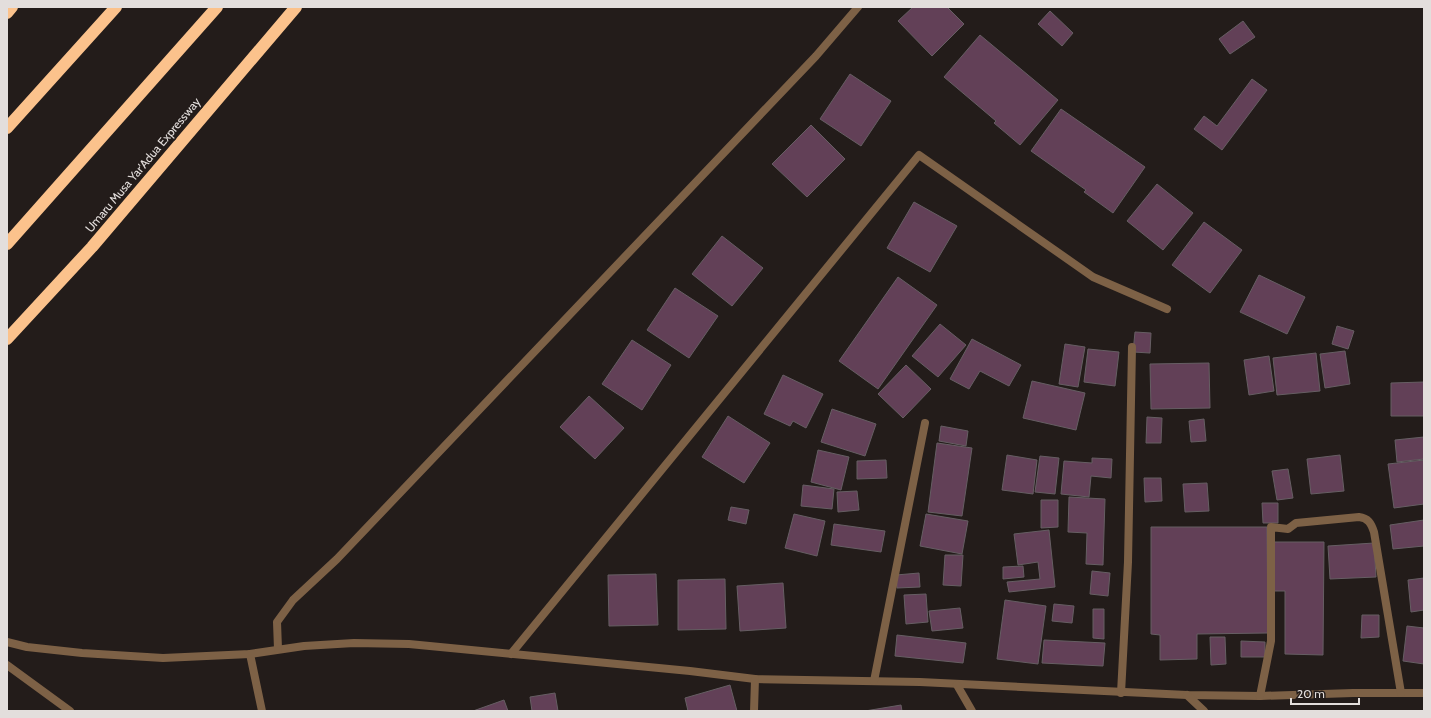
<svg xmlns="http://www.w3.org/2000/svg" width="1431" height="718" font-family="Cabin,sans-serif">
<rect width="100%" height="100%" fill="#231c1a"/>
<g fill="#624057" stroke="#665e63">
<path d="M913 7H947L964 24 932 56 898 21Z"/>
<path d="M1050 11 1073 33 1062 46 1038 24Z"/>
<path d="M1243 21 1255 37 1230 54 1219 39Z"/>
<path d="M980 35 1058 100 1020 145 994 123 996 121 944 77Z"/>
<path d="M850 74 891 101 861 146 820 119Z"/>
<path d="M1252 79 1267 90 1222 150 1194 129 1204 116 1217 126Z"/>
<path d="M1061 109 1145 167 1113 213 1084 192 1086 190 1031 151Z"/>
<path d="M811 125 845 159 807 197 772 164Z"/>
<path d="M1157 184 1193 213 1163 250 1127 221Z"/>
<path d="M914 202 957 226 930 272 887 248Z"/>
<path d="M1204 222 1242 250 1210 293 1172 265Z"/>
<path d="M722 236 763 268 732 306 692 274Z"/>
<path d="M1259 275 1305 297 1287 334 1240 312Z"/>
<path d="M898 277 937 305 878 389 839 361Z"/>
<path d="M675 288 718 316 689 358 647 330Z"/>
<path d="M940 324 966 345 938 377 912 356Z"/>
<path d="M1337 326 1354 331 1348 349 1332 344Z"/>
<path d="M1135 332 1151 333 1150 353 1133 352Z"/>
<path d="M972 339 1021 365 1009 386 980 371 969 389 950 379Z"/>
<path d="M632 340 671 365 642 410 602 384Z"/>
<path d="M1065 344 1085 347 1078 387 1059 384Z"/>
<path d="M1088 349 1119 352 1115 386 1084 382Z"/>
<path d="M1345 351 1350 384 1325 388 1320 354Z"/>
<path d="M1316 353 1320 391 1277 395 1273 358Z"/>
<path d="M1269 356 1274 391 1249 395 1244 360Z"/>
<path d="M1209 363 1210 408 1151 409 1150 364Z"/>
<path d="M906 365 931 389 903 418 878 394Z"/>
<path d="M783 375 823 394 806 428 793 421 790 426 764 414Z"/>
<path d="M1032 381 1085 393 1076 430 1023 418Z"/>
<path d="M1424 382V416H1391V383Z"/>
<path d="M589 396 624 428 595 459 560 427Z"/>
<path d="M832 409 876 424 865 456 821 442Z"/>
<path d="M728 416 770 443 744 483 702 457Z"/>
<path d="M1147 417 1162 418 1161 443H1146Z"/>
<path d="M1204 419 1206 441 1191 442 1189 421Z"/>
<path d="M941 426 968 431 966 446 939 441Z"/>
<path d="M1424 437V459L1397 462 1395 440Z"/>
<path d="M937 443 972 448 962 516 928 512Z"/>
<path d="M818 450 849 457 841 490 811 482Z"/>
<path d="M1007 455 1037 460 1033 494 1002 490Z"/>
<path d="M1340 455 1344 491 1311 494 1307 459Z"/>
<path d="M1040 456 1059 458 1055 494 1035 492Z"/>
<path d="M1092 458 1112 459 1111 478 1091 476 1089 497 1061 494 1064 461 1092 463Z"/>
<path d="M886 460 887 478 857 479V461Z"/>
<path d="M1424 460V504L1394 508 1388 464Z"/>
<path d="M1288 469 1293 498 1277 500 1272 471Z"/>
<path d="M1144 478H1161L1162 501 1145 502Z"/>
<path d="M1207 483 1209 511 1185 512 1183 484Z"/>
<path d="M803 485 834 489 832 509 801 506Z"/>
<path d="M857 491 859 510 838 512 837 492Z"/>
<path d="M1069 497 1105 499 1103 565 1086 564 1087 533 1068 532Z"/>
<path d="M1041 500H1058V527L1041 528Z"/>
<path d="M1262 503H1278V523H1263Z"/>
<path d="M731 507 749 510 746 524 728 520Z"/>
<path d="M794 514 825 521 817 556 785 548Z"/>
<path d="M926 514 968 521 962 554 920 546Z"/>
<path d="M1424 520V546L1393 549 1390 525Z"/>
<path d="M834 524 885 531 881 552 831 545Z"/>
<path d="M1151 527H1267L1268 633 1197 634V659L1160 660V635L1151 634Z"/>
<path d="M1049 530 1055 587 1009 592 1007 582 1040 579 1038 562 1018 565 1014 534Z"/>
<path d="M1273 542H1324L1323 655 1285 654V591H1273Z"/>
<path d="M1374 543 1376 577 1330 579 1328 546Z"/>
<path d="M945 555H963L961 586 943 585Z"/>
<path d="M1023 566 1024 577 1003 579V567Z"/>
<path d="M1092 571 1110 573 1108 596 1090 594Z"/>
<path d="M919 573 920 587 897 588 896 575Z"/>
<path d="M656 574 658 625 609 626 608 575Z"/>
<path d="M1424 578V610L1411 612 1408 580Z"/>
<path d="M725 579 726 629 678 630V580Z"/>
<path d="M783 583 786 628 740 631 737 586Z"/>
<path d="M926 594 928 622 906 624 904 595Z"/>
<path d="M1005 600 1046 606 1038 664 997 659Z"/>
<path d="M1054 604 1074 606 1072 623 1052 621Z"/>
<path d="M960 608 963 628 932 631 929 611Z"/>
<path d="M1093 609H1104V639L1093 638Z"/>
<path d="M1362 615H1379V637L1361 638Z"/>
<path d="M1407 626 1424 628V664L1403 661Z"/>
<path d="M897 635 966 643 963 663 895 656Z"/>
<path d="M1210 637H1225L1226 664 1211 665Z"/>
<path d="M1044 640 1105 643 1103 666 1042 663Z"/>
<path d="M1241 641 1265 642V657H1241Z"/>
<path d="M730 685 737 711H688L685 698Z"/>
<path d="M555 693 558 711H532L530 697Z"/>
<path d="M504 700 508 711H473Z"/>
<path d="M901 705 902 711H865Z"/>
</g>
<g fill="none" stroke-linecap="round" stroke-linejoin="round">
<g stroke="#7d6146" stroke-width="8">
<path d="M250 654 262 711"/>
<path d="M7 665 70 711"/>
</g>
<g stroke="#7d6146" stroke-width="8">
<path d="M7 642 27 647 82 653 163 658 250 654 304 646 354 643 409 644 690 671 755 679 920 682 1187 695 1260 696 1353 693H1424"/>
<path d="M278 649 277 622 293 600 337 559 816 56 858 7"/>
<path d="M511 654 919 155 1093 277 1167 309"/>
<path d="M874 681 925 423"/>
<path d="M957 685 972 711"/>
<path d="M1121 693 1128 562 1132 347"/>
<path d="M1187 695 1204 711"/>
<path d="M1260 696 1271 641V527L1288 529 1296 523 1359 517C1368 518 1371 523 1374 532L1401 693"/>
<path d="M754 711 755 679"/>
</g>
<g stroke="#fbc28c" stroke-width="12">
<path d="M7 13 12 7"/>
<path d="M7 128 116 7"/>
<path d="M7 244 217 7"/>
<path d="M7 339 92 247 296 7"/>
</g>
</g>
<g text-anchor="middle" stroke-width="3.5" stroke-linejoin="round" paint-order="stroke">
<g font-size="12" fill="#e3dedc" stroke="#231c1a">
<text transform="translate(143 165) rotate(-50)" y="4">Umaru Musa Yar'Adua Expressway</text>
</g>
</g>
<rect width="1431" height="718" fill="none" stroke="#e3dedc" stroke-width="16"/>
<path d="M1291 698v6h68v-6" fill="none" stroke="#e3dedc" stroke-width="2"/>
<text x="1297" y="698" font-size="12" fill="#e3dedc" stroke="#231c1a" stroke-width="3" paint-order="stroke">20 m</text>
</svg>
